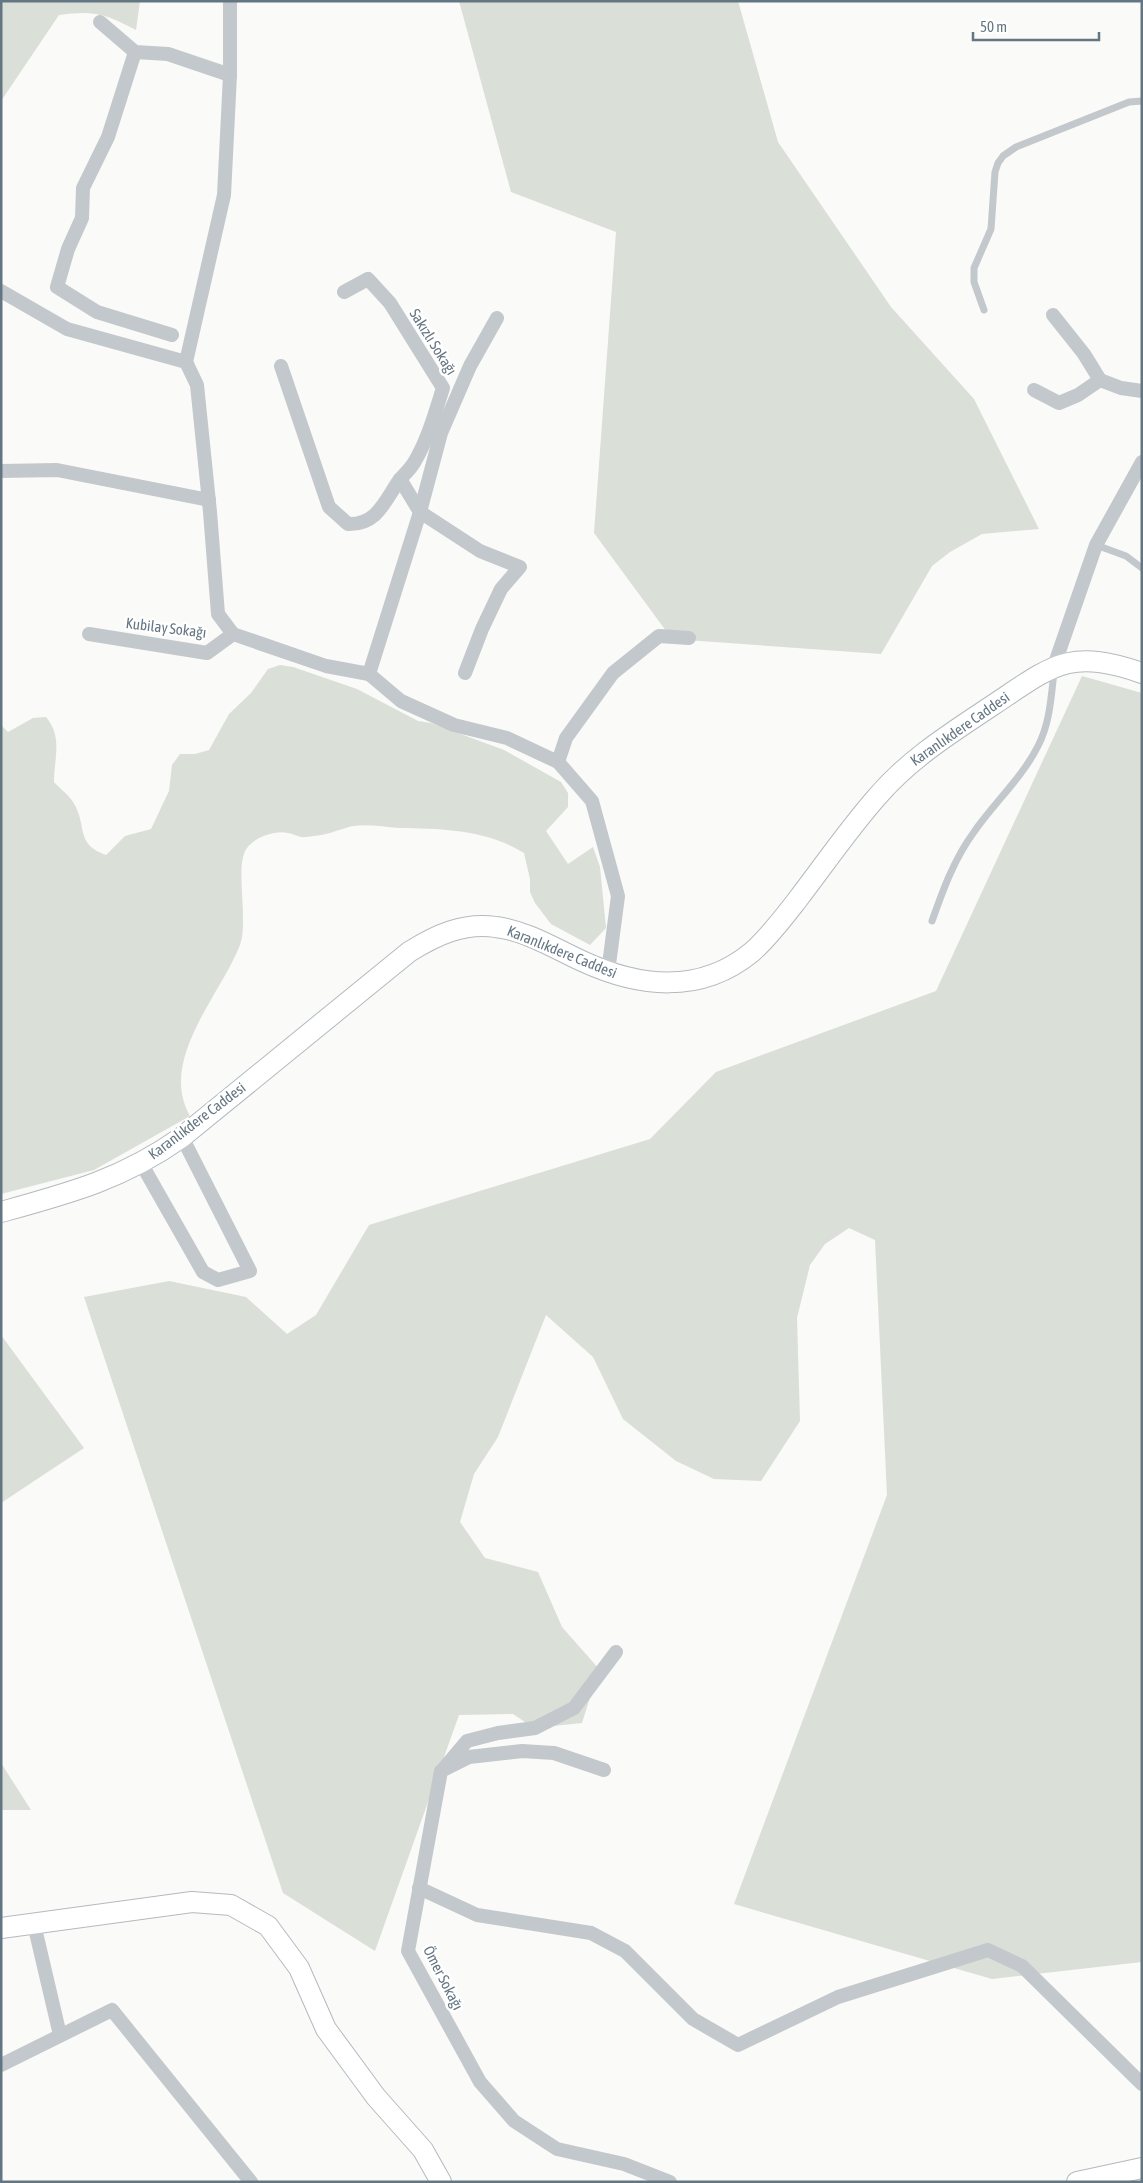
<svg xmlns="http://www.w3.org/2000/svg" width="1143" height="2183" font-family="'Asap Condensed',sans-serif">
<rect width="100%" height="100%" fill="#fafaf8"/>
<g fill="#dadfd7">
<path d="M1 1H140L136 30C106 14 93 10 59 15L1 101Z"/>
<path d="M459 1H738L778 142 891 307 974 399 1039 529 982 534 950 552 932 566 881 654 672 639 594 533 616 232 511 192Z"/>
<path d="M280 665 293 667 357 689 418 721 431 723 504 750 561 782 568 793V807L546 831 568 864 593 847 600 867 606 928 590 945 551 924 535 903 530 892V879L524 853C485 829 443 829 399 828 385 827 368 824 354 826 349 826 344 829 339 830 328 834 317 836 306 837 299 838 295 834 288 833 275 830 255 837 247 848 234 864 249 920 240 945 220 996 158 1060 190 1116L94 1170 1 1194V725L8 732 33 718 46 717C63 738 54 757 54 782 60 789 69 795 73 802 88 825 74 844 106 855L125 836 151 829 169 791 172 765 180 754H195L209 750 229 714 251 693 268 669Z"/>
<path d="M1082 676 1142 693V1962L992 1979 734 1904 887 1495 875 1240 849 1228 825 1244 810 1265 797 1318 800 1421 761 1481 714 1479 676 1461 623 1419 593 1357 546 1315 498 1437 474 1474 460 1522 485 1558 538 1572 562 1627 599 1669 582 1723 534 1728 513 1714 459 1715 375 1951 283 1893 84 1297 169 1281 246 1297 287 1334 316 1315 369 1225 650 1139 716 1072 936 991Z"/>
<path d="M1 1335 84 1448 1 1503Z"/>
<path d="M1 1763 31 1810H1Z"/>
</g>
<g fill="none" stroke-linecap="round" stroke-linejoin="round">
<defs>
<g id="secondary">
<path d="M1 1212C70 1193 123 1179 182 1137L409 952C436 935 464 922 496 927 527 931 554 948 582 961 638 987 700 995 752 952 769 937 784 917 798 899 824 865 848 830 876 798 909 759 951 733 993 705 1053 665 1069 648 1142 673"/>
<path d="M1 1928 192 1902 231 1905 268 1926 299 1968 326 2029 376 2097 423 2150 441 2182"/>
<path d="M1077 2182 1142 2168"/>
</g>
</defs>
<use href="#secondary" stroke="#b3babf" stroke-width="22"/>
<g stroke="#c3c8cc" stroke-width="7">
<path d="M984 310 974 282V268L991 229 995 172 998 163 1003 156 1016 147 1129 102 1142 101"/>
<path d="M1096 545 1126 556 1142 568"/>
<path d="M932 921C943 890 954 859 974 832 994 803 1022 778 1038 746 1050 723 1051 697 1054 672"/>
</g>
<g stroke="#c3c8cc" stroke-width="14">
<path d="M100 22 135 52 168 54 230 75"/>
<path d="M135 52 108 137 83 188 82 218 68 249 57 287 97 312 172 335"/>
<path d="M1 291 67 329 186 362 224 195 230 75V1"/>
<path d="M1053 315 1084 354 1100 380 1121 388 1142 391"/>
<path d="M497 318 470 366 441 433 420 512 369 674 401 701 454 725 507 738 558 762 592 801 618 896 608 972"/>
<path d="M186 362 197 385 210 512 218 614 233 634 326 666 369 674"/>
<path d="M281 366 329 507 348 524C376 525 384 503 398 482 403 475 411 469 415 461 428 439 435 413 443 388L390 303 368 279 344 292"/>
<path d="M1034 390 1059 403 1078 395 1100 380"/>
<path d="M1 471 57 470 209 500"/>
<path d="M400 479 420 512 480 551 520 567 501 589 482 629 465 673"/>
<path d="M89 634 207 653 233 634"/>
<path d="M1054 666 1096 545 1142 462"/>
<path d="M558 762 566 738 613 673 659 636 689 638"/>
<path d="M141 1163 203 1272 218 1280 250 1271 182 1137"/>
<path d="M445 1767 467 1741 498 1733 535 1728 574 1708 616 1652"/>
<path d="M604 1770 554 1753 522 1751 469 1757 441 1771 408 1951 480 2082 514 2121 557 2149 624 2164 670 2182"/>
<path d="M419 1888 477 1915 591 1933 625 1951 693 2019 738 2045 838 1997 988 1950 1022 1966 1142 2084"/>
<path d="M34 1924 60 2035"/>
<path d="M1 2065 112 2010 251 2182"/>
</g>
<use href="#secondary" stroke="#fff" stroke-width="20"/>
</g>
<g text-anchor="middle" stroke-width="5" stroke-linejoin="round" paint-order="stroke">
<g font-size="15" fill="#657683" stroke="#fff">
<text transform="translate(433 342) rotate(58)" y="5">Sakızlı Sokağı</text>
<text transform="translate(166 628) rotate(7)" y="5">Kubilay Sokağı</text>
<text transform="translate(960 729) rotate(-35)" y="5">Karanlıkdere Caddesi</text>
<text transform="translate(562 952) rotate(22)" y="5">Karanlıkdere Caddesi</text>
<text transform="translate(197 1121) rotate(-37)" y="5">Karanlıkdere Caddesi</text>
<text transform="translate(443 1978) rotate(63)" y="5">Ömer Sokağı</text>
</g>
</g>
<rect width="1143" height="2183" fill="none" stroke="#657683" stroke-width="5"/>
<path d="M973 32v8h126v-8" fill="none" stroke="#657683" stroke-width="2.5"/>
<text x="980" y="32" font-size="15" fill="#657683" stroke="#ffffff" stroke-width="4" paint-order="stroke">50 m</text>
</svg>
